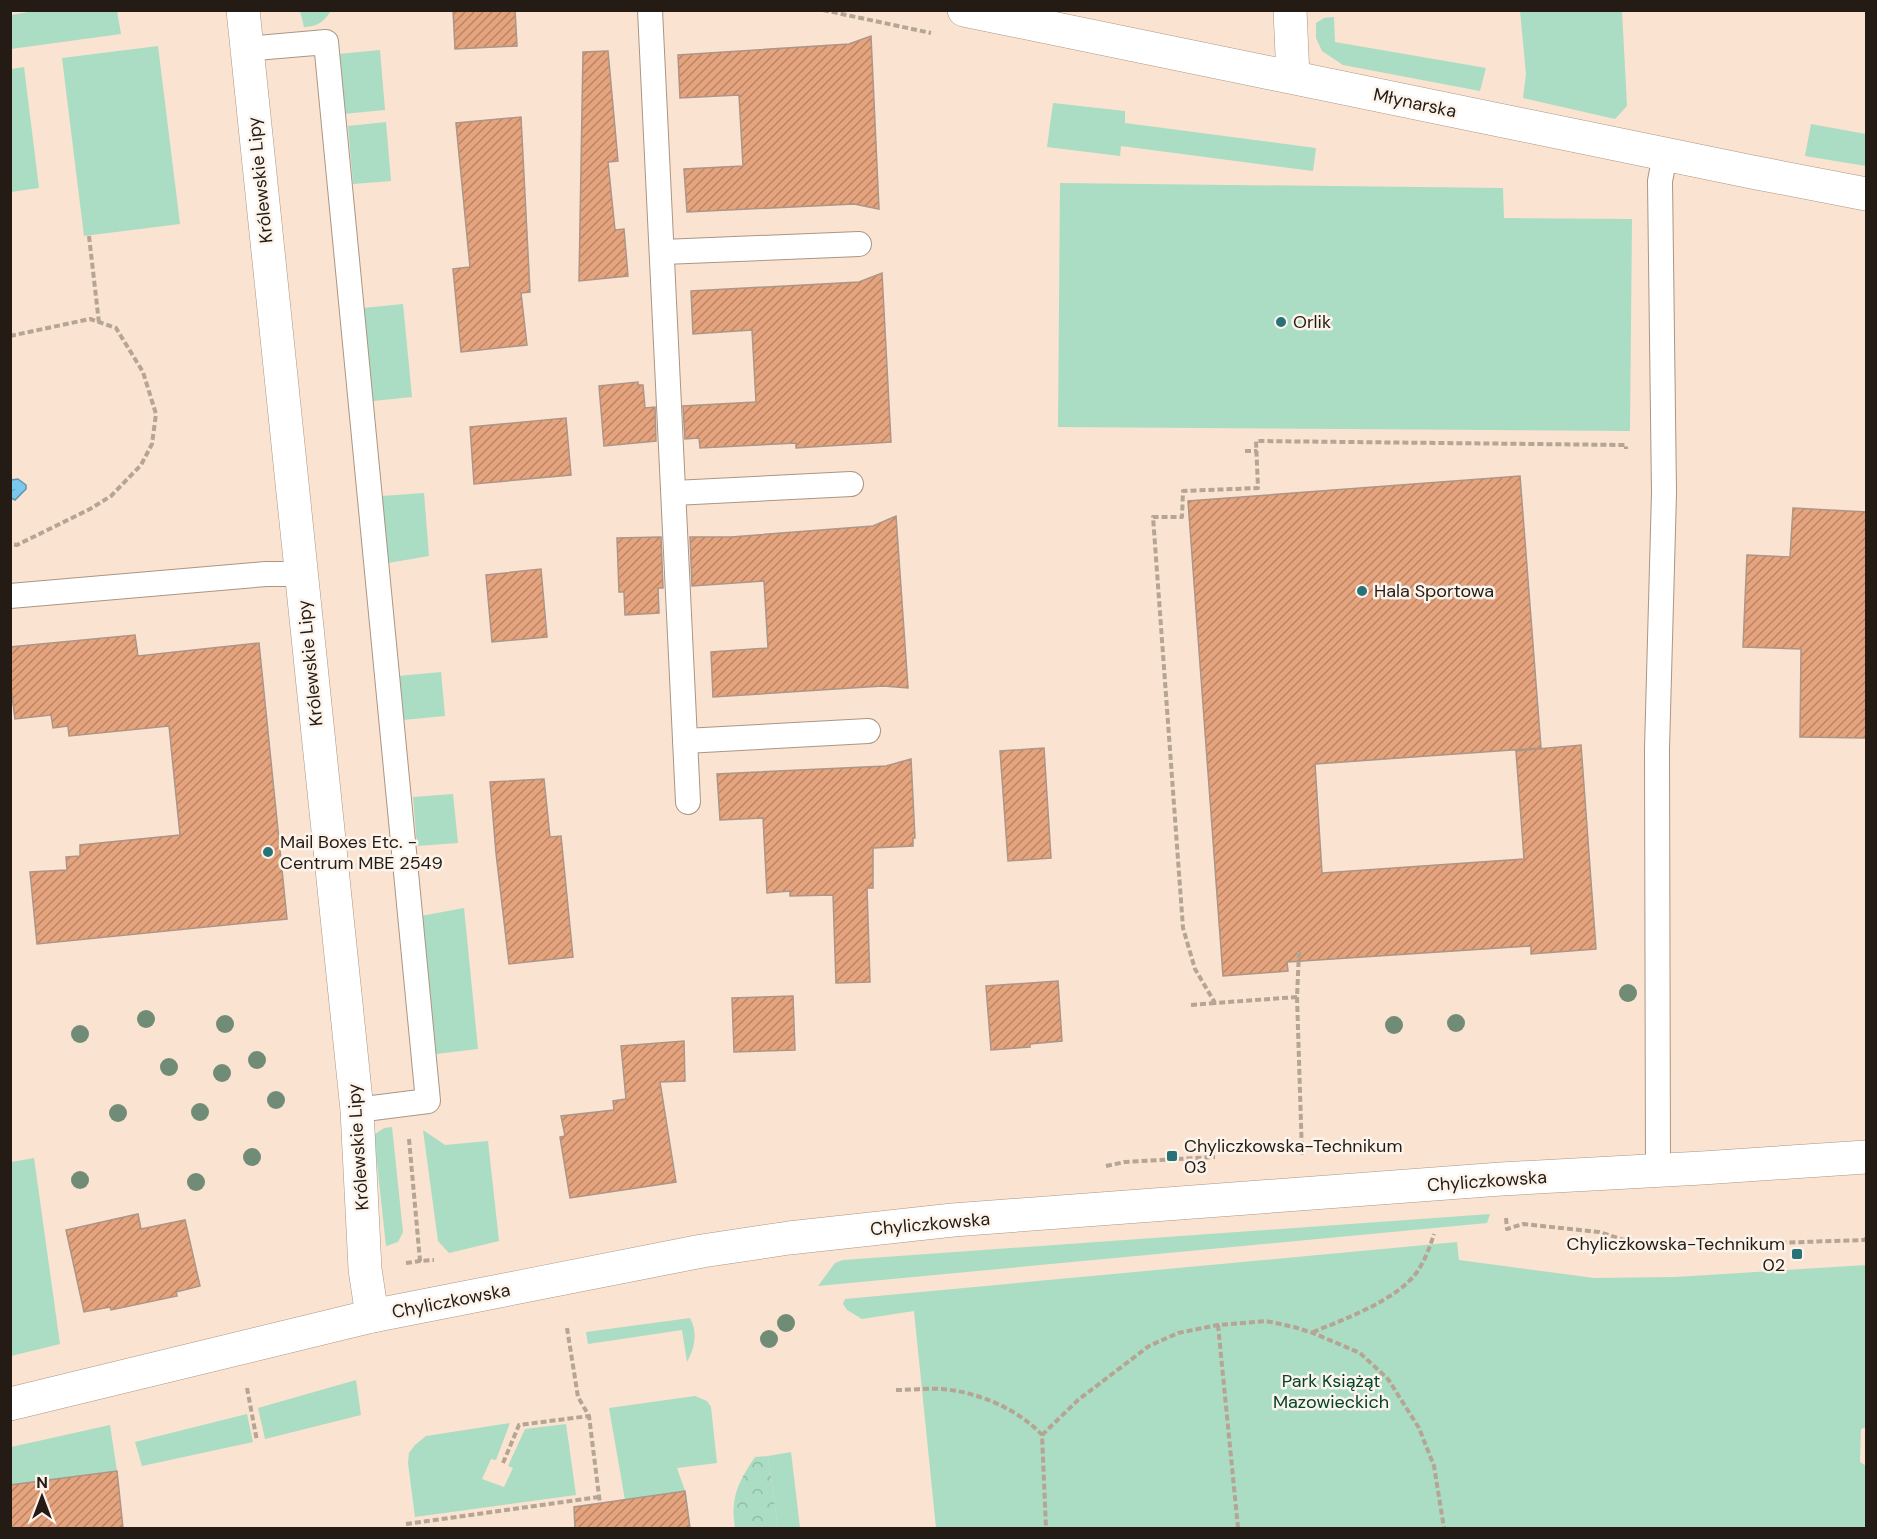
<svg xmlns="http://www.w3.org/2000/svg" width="1877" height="1539" font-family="'DM Sans',sans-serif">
<defs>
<pattern id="forest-crowns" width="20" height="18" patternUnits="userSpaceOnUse" patternTransform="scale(1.5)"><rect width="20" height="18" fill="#aaddc3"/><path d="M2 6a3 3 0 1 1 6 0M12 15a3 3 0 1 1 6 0" fill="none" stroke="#92bda7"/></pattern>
<pattern id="water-ripples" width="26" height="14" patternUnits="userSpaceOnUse" patternTransform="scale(1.5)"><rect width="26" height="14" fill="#7ac9ed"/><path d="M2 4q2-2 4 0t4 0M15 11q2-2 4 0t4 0" fill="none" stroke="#69acca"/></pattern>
<pattern id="building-hatch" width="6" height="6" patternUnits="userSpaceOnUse" patternTransform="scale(1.5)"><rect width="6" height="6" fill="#e6a47e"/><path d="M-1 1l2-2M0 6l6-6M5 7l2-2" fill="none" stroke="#ba8566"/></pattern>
</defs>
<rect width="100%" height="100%" fill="#fae3d0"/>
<g fill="#aaddc3">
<path d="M40 10 117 11 121 34 11 49V15Z"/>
<path d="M300 11V10L344 11 330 12C324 22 316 27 304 27Z"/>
<path d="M1520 11H1622L1627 106 1615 119 1523 98 1526 74Z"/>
<path d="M1334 17 1335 42 1486 68 1480 91 1343 65 1322 51 1316 38V23L1324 18Z"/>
<path d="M158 46 180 224 84 236 62 58Z"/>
<path d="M380 50 385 110 343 114 338 54Z"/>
<path d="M24 67 39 188 11 192V69Z"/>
<path d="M1053 103 1125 111V123L1316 148 1313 171 1121 146 1120 156 1047 147Z"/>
<path d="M386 122 391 181 353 184 348 126Z"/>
<path d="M1811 124 1866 134V166L1805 156Z"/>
<path d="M1060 183 1503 188 1504 218 1632 219 1630 431 1058 427Z"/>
<path d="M403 304 412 397 373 401 363 308Z"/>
<path d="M424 493 429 556 388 563 382 496Z"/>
<path d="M441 672 445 716 403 720 398 676Z"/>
<path d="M453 794 458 843 417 846 413 797Z"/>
<path d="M464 908 478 1049 436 1054 421 916Z"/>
<path d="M392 1127 403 1232 398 1242 386 1246 374 1135 384 1128Z"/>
<path d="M423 1130 445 1145 488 1141 499 1241 449 1253 438 1241Z"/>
<path d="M34 1158 60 1344 11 1356V1162Z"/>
<path d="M1490 1214 1487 1223 818 1286 835 1263 843 1260Z"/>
<path d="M1457 1242 1459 1260 1594 1278 1675 1277 1866 1265V1427L1861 1429 1860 1462 1866 1466V1528H936L914 1311 862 1319 847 1310 843 1304 845 1299Z"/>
<path d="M690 1318C698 1333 695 1347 687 1362L682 1330 588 1344 586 1332Z"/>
<path d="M356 1380 361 1415 265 1439 258 1408Z"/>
<path d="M695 1396 707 1401 711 1407 717 1463 677 1468 685 1491 625 1500 609 1408Z"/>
<path d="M247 1414 253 1442 142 1466 135 1442Z"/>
<path d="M510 1423 496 1460 491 1459 482 1479 504 1487 513 1468 508 1466 525 1429 566 1424 576 1495 415 1517 408 1463 409 1453 415 1445 426 1436Z"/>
<path d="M110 1425 117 1471 11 1485V1447Z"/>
<path d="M791 1452 800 1528H778L768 1456Z"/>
</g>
<path fill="url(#forest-crowns)" d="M768 1456 778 1528H735C730 1498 738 1482 755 1457Z"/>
<path fill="url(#water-ripples)" stroke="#6095ac" stroke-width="1.5" d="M18 479 26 485V489L15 500 11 498V480Z"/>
<g fill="url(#building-hatch)" stroke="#ad9587" stroke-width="1.5">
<path d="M453 10H515L517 46 455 49Z"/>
<path d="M871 36 879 209 854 204 687 212 684 169 743 166 741 131 739 95 680 98 678 55 849 44Z"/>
<path d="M608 51 618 161 608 162 615 230 624 229 628 276 579 281 583 52Z"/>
<path d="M521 117 530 292 521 293 527 345 461 352 453 269 470 267 456 123Z"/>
<path d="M882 273 891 442 796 448V443L700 448 699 438 685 439 683 406 756 402 752 330 693 334 691 291 859 282Z"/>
<path d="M638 382V385H643L645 408 655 407 656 441 604 446 599 386Z"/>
<path d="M566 418 571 475 474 484 470 427Z"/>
<path d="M1520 476 1541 748 1315 764 1322 873 1524 859 1516 751 1581 745 1596 949 1531 954V946L1287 962 1288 971 1223 976 1188 501Z"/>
<path d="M1793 508 1866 512V738L1800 737 1801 649 1743 647 1747 555 1790 557Z"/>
<path d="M896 516 908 688 883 686 713 697 711 652 768 648 764 581 692 586 690 537H731L873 526Z"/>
<path d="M661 537 663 588H658L659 613 625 615 624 592H619L617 538Z"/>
<path d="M541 569 547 637 492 642 486 575Z"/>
<path d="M135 635 138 656 259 643 287 919 37 944 30 872 67 870 66 857 80 856V845L180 835 169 726 69 736 68 726 53 728 51 715 15 719 10 680V647Z"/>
<path d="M1044 748 1051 858 1008 861 1000 751Z"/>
<path d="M911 759 915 838H913V846L873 848V888H867L870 982 836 983 833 895 790 896V891L767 893 763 818 720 820 717 774 886 766Z"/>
<path d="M544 779 550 837 561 836 573 957 509 964 496 853 490 782Z"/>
<path d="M1058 981 1062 1041 1030 1044V1047L991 1050 986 986Z"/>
<path d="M793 996 795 1050 734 1052 732 998Z"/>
<path d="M684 1041 685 1081 660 1082 676 1182 570 1198 560 1137 565 1136 561 1116 614 1110 613 1101 626 1099 621 1046Z"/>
<path d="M138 1214 141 1229 185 1220 200 1286 176 1292 177 1296 111 1310 110 1307 84 1312 66 1230Z"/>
<path d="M117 1471 123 1528H10V1485Z"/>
<path d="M685 1491 690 1528H575L574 1507Z"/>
</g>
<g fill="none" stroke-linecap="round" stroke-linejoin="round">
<defs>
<g id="service">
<path d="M650 10 688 802"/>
<path d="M246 49 326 42 428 1101 357 1110"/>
<path d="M663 252 859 244"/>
<path d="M674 493 851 484"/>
<path d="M10 596 266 574H301"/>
<path d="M685 741 868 731"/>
<path d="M1658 1171 1657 749 1664 493 1660 181 1665 155"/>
</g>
<g id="minor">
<path d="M243 10 357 1110 365 1269 372 1316"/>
<path d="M964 10 1752 172 1866 194"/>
<path d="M1290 10 1293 77"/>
</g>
<path id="tertiary" d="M10 1404 372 1316 702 1251 789 1238 953 1220 1501 1179 1702 1168 1866 1157"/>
</defs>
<use href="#service" stroke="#ab9584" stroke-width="26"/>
<use href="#minor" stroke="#ab9584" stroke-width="34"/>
<use href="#tertiary" stroke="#ab9584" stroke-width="34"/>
<g stroke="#b6a495" stroke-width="4" stroke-dasharray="6 3" stroke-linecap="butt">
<path d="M823 10 931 33"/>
<path d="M89 236 99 323"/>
<path d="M10 336 90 319 116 328 143 372 156 414 152 444 141 465 111 496 90 509 17 545 10 544"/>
<path d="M1245 451H1257"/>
<path d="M1299 952 1297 997 1302 1155"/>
<path d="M1297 997 1215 1003 1195 969 1183 928 1153 517H1182L1183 491 1258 488 1256 441 1626 445V449"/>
<path d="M1191 1005 1215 1003"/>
<path d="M409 1139 420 1261 434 1260"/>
<path d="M1106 1166 1125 1162 1215 1157"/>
<path d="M1506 1218 1507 1229 1523 1224 1599 1232 1646 1247 1865 1240 1866 1238"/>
<path d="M406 1263 420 1261 421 1263"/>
<path d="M1218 1325 1238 1528"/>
<path d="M567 1328 578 1397 589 1416 600 1504"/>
<path d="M1313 1332C1345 1319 1397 1300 1417 1272 1425 1260 1430 1247 1434 1234"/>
<path d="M247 1388 257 1441"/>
<path d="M896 1390C911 1390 927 1388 942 1389 978 1392 1018 1409 1042 1435L1046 1528"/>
<path d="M1042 1435 1078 1400 1149 1346 1178 1333 1218 1325 1266 1321 1294 1327 1313 1333 1360 1353 1388 1379 1419 1428 1434 1466 1444 1528"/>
<path d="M503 1463 519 1425 589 1416"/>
<path d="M406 1524 599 1497"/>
</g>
<use href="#service" stroke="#fff" stroke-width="24"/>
<use href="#minor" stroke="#fff" stroke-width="33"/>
<use href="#tertiary" stroke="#fff" stroke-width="33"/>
</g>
<g fill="#718c76">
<circle cx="1628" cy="993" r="9"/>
<circle cx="146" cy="1019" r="9"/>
<circle cx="1456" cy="1023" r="9"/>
<circle cx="225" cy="1024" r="9"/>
<circle cx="1394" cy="1025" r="9"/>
<circle cx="80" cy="1034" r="9"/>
<circle cx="257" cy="1060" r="9"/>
<circle cx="169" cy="1067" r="9"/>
<circle cx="222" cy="1073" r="9"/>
<circle cx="276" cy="1100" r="9"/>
<circle cx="200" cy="1112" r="9"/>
<circle cx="118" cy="1113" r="9"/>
<circle cx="252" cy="1157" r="9"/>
<circle cx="80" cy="1180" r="9"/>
<circle cx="196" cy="1182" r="9"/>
<circle cx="786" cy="1323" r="9"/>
<circle cx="769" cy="1339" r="9"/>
</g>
<g fill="#287378" stroke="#fcf3eb" stroke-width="2">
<circle cx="1281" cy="322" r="6"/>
<circle cx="1362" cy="591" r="6"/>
<circle cx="268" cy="852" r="6"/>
<rect x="1166" y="1150" width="12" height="12" rx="3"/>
<rect x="1791" y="1248" width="12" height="12" rx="3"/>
</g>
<g text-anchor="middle" stroke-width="5" stroke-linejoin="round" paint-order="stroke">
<g font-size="18" fill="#231b14" stroke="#fcf3eb">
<text transform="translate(1415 103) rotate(12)" y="6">Młynarska</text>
<text transform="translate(260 180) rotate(-96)" y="6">Królewskie Lipy</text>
<text transform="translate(310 663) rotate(-96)" y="6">Królewskie Lipy</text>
<text transform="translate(358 1147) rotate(-94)" y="6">Królewskie Lipy</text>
<text transform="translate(1487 1181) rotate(-4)" y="6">Chyliczkowska</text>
<text transform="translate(930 1224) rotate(-5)" y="6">Chyliczkowska</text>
<text transform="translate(451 1301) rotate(-11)" y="6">Chyliczkowska</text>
</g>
<g font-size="18" fill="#231b14" stroke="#fcf3eb" text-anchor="start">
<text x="1293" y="328">Orlik</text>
<text x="1374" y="597">Hala Sportowa</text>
<text x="280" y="848">Mail Boxes Etc. -<tspan x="280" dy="21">Centrum MBE 2549</tspan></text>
<text x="1184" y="1152">Chyliczkowska-Technikum<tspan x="1184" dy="21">03</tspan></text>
<text x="1785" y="1250" text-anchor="end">Chyliczkowska-Technikum<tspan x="1785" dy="21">02</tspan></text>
</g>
<g font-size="18" fill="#01442d" stroke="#fcf3eb">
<text x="1331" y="1387">Park Książąt<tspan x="1331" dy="21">Mazowieckich</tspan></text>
</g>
</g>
<rect width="1877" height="1539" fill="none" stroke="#231b14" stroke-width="24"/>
<g transform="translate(42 1497)" stroke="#fcf3eb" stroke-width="4.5" paint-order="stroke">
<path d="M0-4.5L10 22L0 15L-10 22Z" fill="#231b14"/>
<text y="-9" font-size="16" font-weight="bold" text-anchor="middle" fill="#231b14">N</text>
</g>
</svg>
